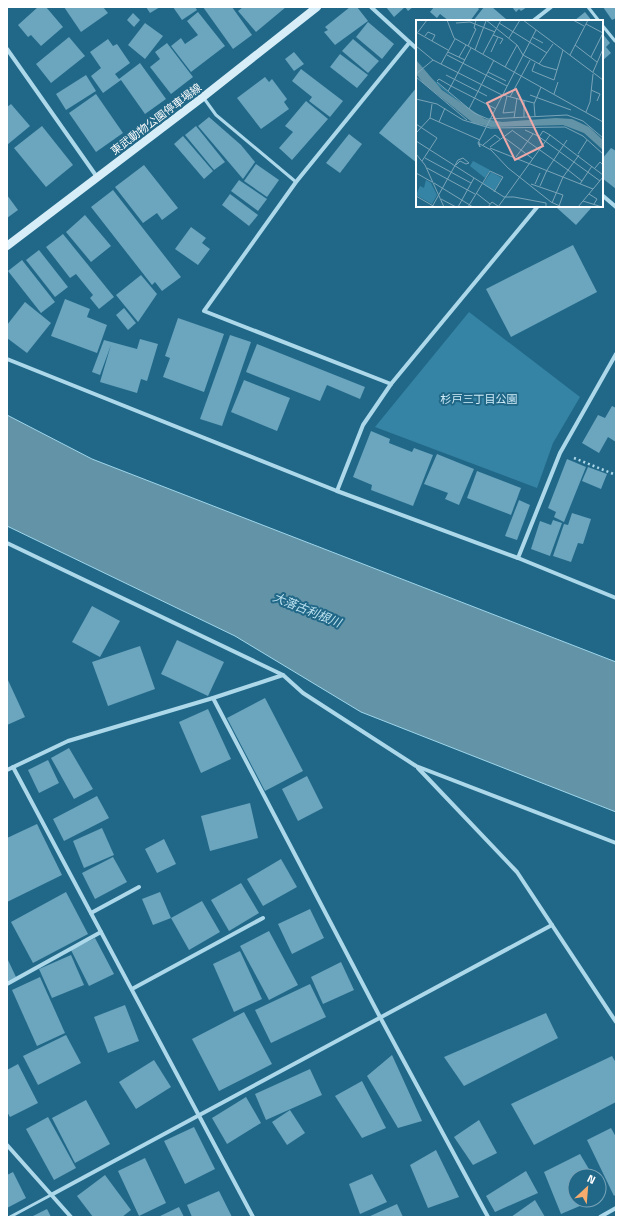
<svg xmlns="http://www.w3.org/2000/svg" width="623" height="1224" font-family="'Titillium Web','Noto Sans JP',sans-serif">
<rect width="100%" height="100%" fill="#216888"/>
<path fill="#3584a5" d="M469 312 580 397 553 443 537 488 375 427Z"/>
<path fill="#6293a7" stroke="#9fd6eb" d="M7 415 92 459 616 662V812L361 712 235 636 7 526Z"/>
<g fill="#6ba5be">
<path d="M38 7H46L63 27 41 46 31 35 28 37 18 25Z"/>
<path d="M64 7H103L108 13 81 32Z"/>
<path d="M146 7H160L150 13Z"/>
<path d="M173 7H195L197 10 182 20Z"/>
<path d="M203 7H232L252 35 233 49Z"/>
<path d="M243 7H286L256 32 238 11Z"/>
<path d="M350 7H357L368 21 335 45 324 32 328 30 325 27Z"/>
<path d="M386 7H413L408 11 405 7 394 17Z"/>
<path d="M434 7H477L479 9 470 21H449L440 14 437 18 430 12Z"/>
<path d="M484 7H492L506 19 504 21H473Z"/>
<path d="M512 7H527L521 11 519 9 516 12Z"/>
<path d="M603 7H616V18L612 20Z"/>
<path d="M198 12 225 46 191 72 171 46 181 38 185 44 198 35 187 21Z"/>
<path d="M585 12 592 21H574Z"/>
<path d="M133 13 140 20 134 27 127 20Z"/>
<path d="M368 22 394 44 382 59 356 37Z"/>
<path d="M145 23 163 36 145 59 128 45Z"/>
<path d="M602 33 610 43 606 47 611 53 602 61Z"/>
<path d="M69 37 85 56 51 83 36 64Z"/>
<path d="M108 39 113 46 117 44 130 63 115 74 119 79 140 63 166 99 145 114 121 80 103 93 91 76 101 68 90 52Z"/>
<path d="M353 39 379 61 368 73 342 51Z"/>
<path d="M167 43 193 77 171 94 150 67 160 59 155 52Z"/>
<path d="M294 52 304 64 294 71 285 59Z"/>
<path d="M340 54 368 75 357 88 330 67Z"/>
<path d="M301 69 343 101 330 117 309 101 312 97 292 81Z"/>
<path d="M86 75 96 91 66 110 56 94Z"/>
<path d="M265 77 269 82 272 79 287 99 284 102 289 109 261 129 237 98Z"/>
<path d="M417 87V163L379 133Z"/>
<path d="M96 94 123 133 96 152 69 113Z"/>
<path d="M306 101 328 119 292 160 279 148 293 132 285 126Z"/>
<path d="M11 104 30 126 7 145V107Z"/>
<path d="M209 117 241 145 255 162 243 179 198 126Z"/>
<path d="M42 126 73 165 46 187 14 148Z"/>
<path d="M196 126 225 162 214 170 185 135Z"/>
<path d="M349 134 362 144 340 173 326 163Z"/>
<path d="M183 136 213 171 204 179 174 144Z"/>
<path d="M611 148 616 151V189L602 178V159Z"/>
<path d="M256 164 279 180 267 197 244 181Z"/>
<path d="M144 165 178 208 162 220 157 213 143 223 115 187Z"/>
<path d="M239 180 267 199 258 211 231 191Z"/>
<path d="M113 190 181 277 162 291 155 282 152 285 91 207Z"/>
<path d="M230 194 258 215 249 226 222 205Z"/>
<path d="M7 195 18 210 7 218Z"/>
<path d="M559 206H593L576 225 557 208Z"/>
<path d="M85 215 111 246 91 262 66 232Z"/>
<path d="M191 227 206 238 202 243 210 249 198 265 175 249Z"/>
<path d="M63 234 114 297 99 309 90 298 93 295 76 274 70 278 46 247Z"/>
<path d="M573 245 597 292 511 337 486 289Z"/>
<path d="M39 250 68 287 55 297 26 260Z"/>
<path d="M22 260 55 302 41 313 8 271Z"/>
<path d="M141 275 157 294 138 322 116 295Z"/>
<path d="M65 299 90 309 87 317 107 325 97 353 51 336Z"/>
<path d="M25 302 51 323 27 353 7 338V325Z"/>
<path d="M124 308 136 323 128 330 116 315Z"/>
<path d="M178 318 224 334 204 392 163 377 170 358 165 356Z"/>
<path d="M230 335 251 342 222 426 200 419Z"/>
<path d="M140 339 158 344 147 381 141 379 137 393 100 382 111 345 100 375 92 372 104 340 137 349Z"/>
<path d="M257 344 365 387 360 399 327 385 320 401 246 372Z"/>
<path d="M244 380 290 398 277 431 231 412Z"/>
<path d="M612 406 616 408V442L608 437 599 453 582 443 598 415 605 418Z"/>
<path d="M371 431 390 439 389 443 412 452 414 448 433 455 413 506 371 490 372 485 353 477Z"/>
<path d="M437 454 474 469 459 505 445 499 448 493 424 484Z"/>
<path d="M567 459 586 467 564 522 554 517 556 512 548 508Z"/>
<path d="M588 467 607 474 601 489 582 481Z"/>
<path d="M477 471 521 488 511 515 467 498Z"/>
<path d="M519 500 530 505 517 540 505 536Z"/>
<path d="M572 513 591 519 583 544 578 543 571 562 553 556 564 524 568 525Z"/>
<path d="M553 520 562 523 550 556 531 549 540 521 551 525Z"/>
<path d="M92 606 120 621 100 657 72 642Z"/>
<path d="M177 640 224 662 208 696 161 674Z"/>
<path d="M140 646 155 689 108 706 92 662Z"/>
<path d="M7 678 25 717 7 725Z"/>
<path d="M265 698 303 771 265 791 227 718Z"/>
<path d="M208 709 231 759 201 773 179 722Z"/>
<path d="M69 748 93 789 74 799 51 758Z"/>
<path d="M48 760 59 783 39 793 28 770Z"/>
<path d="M307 776 323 808 298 821 282 789Z"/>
<path d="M97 796 109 818 64 841 53 819Z"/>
<path d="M250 803 258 838 210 851 201 816Z"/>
<path d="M37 824 62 875 7 902V838Z"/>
<path d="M102 828 114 855 84 868 73 841Z"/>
<path d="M164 839 176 864 157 873 145 849Z"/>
<path d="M113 857 127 882 95 899 82 873Z"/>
<path d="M281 859 297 887 263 906 247 879Z"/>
<path d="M241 883 259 913 229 931 211 900Z"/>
<path d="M66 892 88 934 33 963 11 922Z"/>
<path d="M160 892 171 918 153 925 142 899Z"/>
<path d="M202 901 220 932 189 950 171 918Z"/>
<path d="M310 909 324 938 292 954 278 924Z"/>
<path d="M269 931 298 985 269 1000 240 946Z"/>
<path d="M95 938 114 974 89 986 71 950Z"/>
<path d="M240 951 262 999 234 1012 213 964Z"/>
<path d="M71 955 84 985 52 998 39 969Z"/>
<path d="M7 958 16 977 7 982Z"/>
<path d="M341 962 354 990 323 1004 311 977Z"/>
<path d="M40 977 65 1033 37 1046 12 990Z"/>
<path d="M310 984 326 1017 271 1043 255 1010Z"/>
<path d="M125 1005 139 1041 108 1053 94 1017Z"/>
<path d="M244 1012 272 1064 219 1091 192 1039Z"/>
<path d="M546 1013 558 1038 464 1086 444 1057Z"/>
<path d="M66 1035 81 1063 38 1085 23 1056Z"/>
<path d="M392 1055 422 1121 398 1128 367 1076Z"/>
<path d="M612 1056 616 1063V1102L534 1145 511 1104Z"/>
<path d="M154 1060 171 1087 136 1109 119 1082Z"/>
<path d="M18 1064 38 1103 10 1117 7 1112V1070Z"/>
<path d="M310 1069 322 1095 266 1120 255 1094Z"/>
<path d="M362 1081 386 1128 362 1138 335 1096Z"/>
<path d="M246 1097 261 1123 227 1144 212 1118Z"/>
<path d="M86 1100 110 1144 75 1163 52 1118Z"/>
<path d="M290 1110 305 1133 287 1145 272 1122Z"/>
<path d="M48 1117 76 1168 54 1180 26 1129Z"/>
<path d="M479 1120 497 1153 473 1165 454 1137Z"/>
<path d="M194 1127 215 1169 185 1184 164 1141Z"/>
<path d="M611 1128 616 1137V1194L614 1196 587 1140Z"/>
<path d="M436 1150 459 1197 428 1208 410 1165Z"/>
<path d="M580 1154 593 1176H575V1200H594L561 1214 544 1172Z"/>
<path d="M145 1158 166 1203 139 1216 118 1171Z"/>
<path d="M526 1171 538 1193 495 1212 486 1196Z"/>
<path d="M13 1172 26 1198 7 1208V1175Z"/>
<path d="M372 1174 387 1202 360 1214 349 1184Z"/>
<path d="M105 1175 131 1210 122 1217H93L77 1196Z"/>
<path d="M219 1191 232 1217H192L187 1205Z"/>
<path d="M535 1200 545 1217H511Z"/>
<path d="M397 1204 403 1217H368Z"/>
<path d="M179 1207 184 1217H158Z"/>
<path d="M47 1209 51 1217H31Z"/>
</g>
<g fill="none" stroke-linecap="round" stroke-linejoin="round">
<path stroke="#acd8ea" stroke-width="2.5" stroke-dasharray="2 3" stroke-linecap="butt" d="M574 458 616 475"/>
<g stroke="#acd8ea" stroke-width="3">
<path d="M588 7 599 21"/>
<path d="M602 25 615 41"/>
<path d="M203 97 216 115 296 182"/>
<path d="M10 1217 51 1195"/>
</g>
<g stroke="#acd8ea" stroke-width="4">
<path d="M371 7 417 49"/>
<path d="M533 21 551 7"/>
<path d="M7 49 97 177"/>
<path d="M602 195 616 207"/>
<path d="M7 359 337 491 518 558 616 598"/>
<path d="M391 384 204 311 296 182 409 43"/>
<path d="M337 491 363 425 391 384 538 206"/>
<path d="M7 543 283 675 303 693 416 766 616 843"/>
<path d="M518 558 560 453 616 354"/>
<path d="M213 698 380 1017 488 1217"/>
<path d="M13 767 253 1217"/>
<path d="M418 768 517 872 616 1022"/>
<path d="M7 770 68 741 213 698 283 675"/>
<path d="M91 913 139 887"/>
<path d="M7 984 101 932"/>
<path d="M132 989 263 918"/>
<path d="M7 1145 71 1217"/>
<path d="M51 1195 552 925"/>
<path d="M600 1217 616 1208"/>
</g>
<path stroke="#d7eef8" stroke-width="8" d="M7 246 203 97 317 7"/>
</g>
<g text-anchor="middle" stroke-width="4" stroke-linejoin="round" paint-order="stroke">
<g font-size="11" fill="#fff" stroke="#216888">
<text transform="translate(156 119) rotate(-37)" y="4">東武動物公園停車場線</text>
</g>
<g font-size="11" fill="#d0ecf8" stroke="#216888">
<text x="479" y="403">杉戸三丁目公園</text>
</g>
<g font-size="12" font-style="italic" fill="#bee4f2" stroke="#216888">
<text transform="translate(307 610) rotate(22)" y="4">大落古利根川</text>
</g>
</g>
<g transform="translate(416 20)">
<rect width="187" height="187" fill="#216888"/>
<path d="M0 38 14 57 56 92 15 60ZM57 141 74 150 69 158 54 146ZM75 152 86 158 78 171 67 164ZM10 160 15 163 21 175 16 184 0 175 4 166 8 168Z" fill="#3584a5"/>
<path d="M0 40 26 70 69 99 86 102 140 98 156 99 173 107 187 120V130L168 113 147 105 75 107 57 103 7 63 0 54Z" fill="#6293a7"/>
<path fill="none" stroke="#7aa4b8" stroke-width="1" d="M31 0 38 18 98 52M70 0 101 25 107 35 127 46 141 50 147 30M107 0 187 60M157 0 168 6M40 3 54 2 79 12M83 3 131 33M170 4 187 13M0 12 32 30M2 12 11 0M77 15 87 19 84 24M9 16 12 12 19 15 16 21M116 17 127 23M93 18 104 0M159 25 181 42M0 26 17 40 86 75M52 26 60 9 58 8 60 0M55 28 35 66 80 89M59 30 70 1M32 32 49 40M75 32 82 17M67 34 85 0M31 35 91 66M154 35 172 0M43 37 50 25M175 37 187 13M119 43 116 51 138 60 141 50M25 44 39 19M123 44 137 24M89 47 101 25M72 52 90 61M98 52 187 102M177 52 187 29M0 54 17 40M30 55 71 76M0 57 51 100M21 61 23 59 35 66 32 71M21 62 58 93 72 99 151 95 167 101 187 118M175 70 184 74 181 81M138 74 142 62M87 75 118 83M114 75 155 90M91 76 87 93 98 92M94 77 114 40M0 79 21 84 47 100 74 108 149 107 167 116 187 134M53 89 78 40M170 92 174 82 177 54M119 96 118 84 125 67M108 97V80M14 98 64 120M98 98 101 78M23 102 29 88M0 104 21 118 6 141M109 110 122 116 184 161M97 111 152 150M0 113 14 98 16 84M123 117 127 111 134 115 187 155M89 118 117 139M0 121 88 177H98L130 183V187M63 122 64 127 62 123 120 10M64 124 75 130 92 148 135 182 146 187M67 125 79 115 84 119M74 127 97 110M74 128 177 169M0 134 9 145 28 187M162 134 171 120M100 137 117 114M9 138 55 163M11 148 59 174M179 148 184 142 187 145M152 150 166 161M0 153 16 162M18 163 57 187M115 164 147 175 143 186M119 164 124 153M164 164 176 146M124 166 131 150 151 120M60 173 74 184M173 174 181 179 178 184M0 176 19 187M25 179 40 187M167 181 186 187M136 183 147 157 163 135M16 187 42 140 47 138 53 143 50 144 44 141 40 145M42 187 58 158M52 187 74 151 87 157 78 172M72 187 76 182 82 186M82 187 134 115M162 187 187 157"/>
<path fill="#efa9a9" fill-opacity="0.15" stroke="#efa9a9" stroke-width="2" d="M100 69 127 126 99 140 71 83Z"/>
<rect width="187" height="187" fill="none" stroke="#fff" stroke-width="2"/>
</g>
<rect width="623" height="1224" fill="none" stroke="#ffffff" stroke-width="16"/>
<g transform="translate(587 1188) rotate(26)"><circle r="19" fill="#216888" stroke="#7aa4b8"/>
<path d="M0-3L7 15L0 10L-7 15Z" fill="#f7ac6d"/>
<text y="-6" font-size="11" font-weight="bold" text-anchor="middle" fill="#ffffff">N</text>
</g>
</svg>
